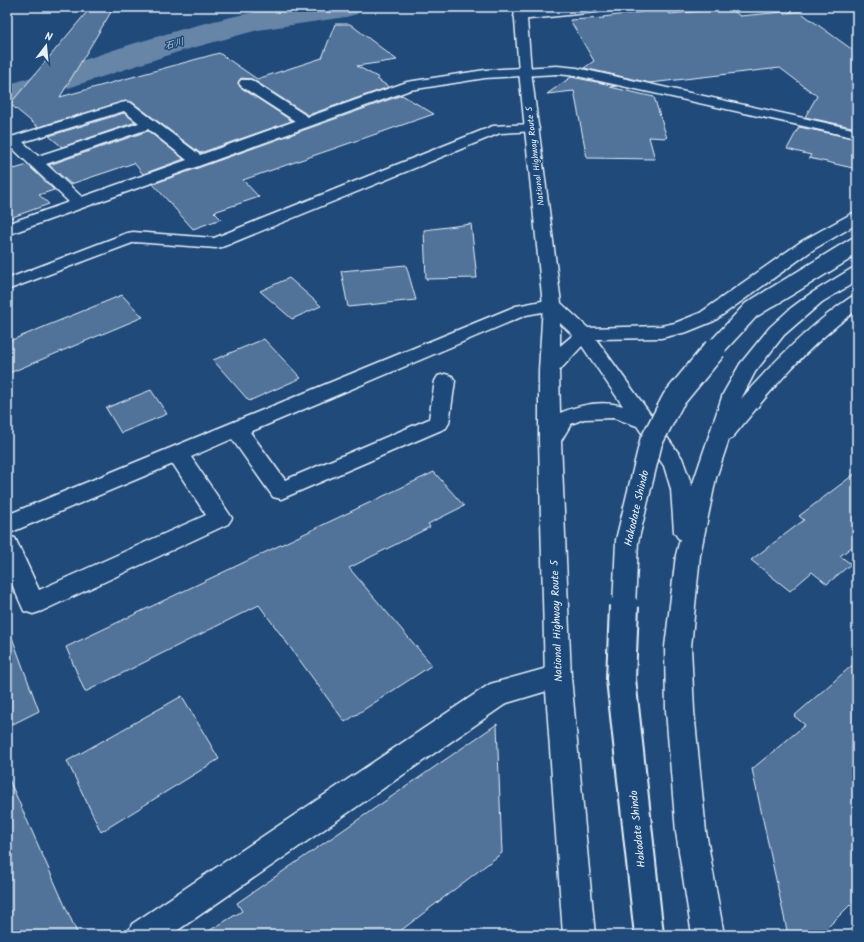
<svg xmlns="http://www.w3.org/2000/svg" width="864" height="942" font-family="Kalam,'Klee One',sans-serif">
<rect width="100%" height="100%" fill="#1f4a7a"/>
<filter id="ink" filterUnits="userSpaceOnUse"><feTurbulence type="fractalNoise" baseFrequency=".025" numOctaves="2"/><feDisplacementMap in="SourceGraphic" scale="8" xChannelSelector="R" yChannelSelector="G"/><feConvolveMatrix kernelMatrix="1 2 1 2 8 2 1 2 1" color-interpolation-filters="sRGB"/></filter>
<g filter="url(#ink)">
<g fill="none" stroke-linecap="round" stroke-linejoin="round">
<path fill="#6685a7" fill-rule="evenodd" d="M283 7H362L357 14 346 17 258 30 178 52 7 108V85C98 56 189 21 283 7Z"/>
</g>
<g fill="#517399" stroke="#e8f1f8">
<path d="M91 7H114L60 97 219 53 257 79 322 58 335 24H350L397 60 357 66 379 78 377 79 389 87 308 115 252 79 241 78 238 82 240 87 292 121 200 153 132 102 126 101 38 127 10 104Z"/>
<path d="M730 8 740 16 783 12 785 13 800 12 857 53V128L805 117 817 96 780 68 650 83 584 68 594 61 570 20 604 18 603 17 664 9 670 14Z"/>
<path d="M571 77 617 86 610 87 654 97 667 138 649 137 655 159 587 158 574 91 547 94Z"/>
<path d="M402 95 434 114 243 180 259 197 214 212 221 219 193 229 153 184Z"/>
<path d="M124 113 136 122 62 147 49 136Z"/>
<path d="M799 127 857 139V169L809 158 811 155 787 149Z"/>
<path d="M148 131 184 159 143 174 134 163 71 184 49 165Z"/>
<path d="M7 162 14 169 28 165 54 190 39 195 49 204 7 219Z"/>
<path d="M471 224 477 278 426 279 424 230Z"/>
<path d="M406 265 416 300 348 307 341 271Z"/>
<path d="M289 278 321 306 292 319 260 291Z"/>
<path d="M122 295 143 317 7 374V342Z"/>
<path d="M264 339 301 378 249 401 213 360Z"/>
<path d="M151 390 167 414 121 433 106 408Z"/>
<path d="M434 472 464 506 428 524 430 527 349 568 432 665 345 722 259 605 85 692 66 647Z"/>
<path d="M857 472V543L840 556 851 564 827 584 812 572 790 591 751 560 804 520 799 516Z"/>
<path d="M7 632H10L39 711 7 727Z"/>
<path d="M857 661V898L820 935H788L752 769 805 725 794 716Z"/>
<path d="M182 696 219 759 101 832 67 761Z"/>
<path d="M497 724 502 853 395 935H202L242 911 237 903Z"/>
<path d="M7 775 78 935H7Z"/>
</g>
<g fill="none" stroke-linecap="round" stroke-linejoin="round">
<defs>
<g id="minor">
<path d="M578 7H621L619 9 615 10 520 20 516 18 514 16 516 14 520 12Z"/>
<path d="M557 66 577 68 857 130V138L577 76 557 74 485 78 410 90 7 235V224L69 202 8 144V138L121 103 126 102 131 103 200 155 295 121 241 86 239 83 241 80H251L308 117 407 82 485 70ZM124 111 139 123 38 156 23 142ZM148 129 187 160 82 197 46 164Z"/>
<path d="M532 124 537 125 539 128 537 131 500 133 222 247 216 248 135 242 7 290V279L127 233 133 232 214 238 493 126Z"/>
<path d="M552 299 558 301 561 305 558 309 526 315 250 432 285 480 429 419 435 381 438 376 445 374 452 376 455 381 449 423 446 428 281 499 273 497 232 439 191 457 228 512 232 518 228 524 42 611 33 614 24 611 7 573V536L15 538 39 590 206 515 173 464 7 534V515L516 306Z"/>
<path d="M558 665 567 669 571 677 567 685 507 703 171 935H127L132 924 490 684Z"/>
</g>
<path id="highway" d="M514 7H526L531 71 561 303 588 328 661 326 675 323 700 313 802 241 851 214 857 212V224L814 249 714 321 687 332 661 338 596 339 682 458 692 486 723 394 740 364 770 327 791 308 810 294 851 269 857 268V281L822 302 784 335 755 372 741 399C774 361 809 326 851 297L857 296V310C808 345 770 391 732 438L729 439 716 478 700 555 691 647 694 711 706 832 724 935H692L676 832 666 711 665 647 676 555 680 539 678 538 674 532 671 489 664 466 637 426 614 418 584 419 571 424 561 441 571 677 595 935H563L545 677 539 440V370L543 305 519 71ZM560 323 573 335 560 346ZM582 346 623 406C602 400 579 405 560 413L559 371Z"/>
</defs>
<use href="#minor" stroke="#e8f1f8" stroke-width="3"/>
<use href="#highway" stroke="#e8f1f8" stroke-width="3"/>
<use href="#minor" fill="#1f4a7a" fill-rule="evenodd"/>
<use href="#highway" fill="#1f4a7a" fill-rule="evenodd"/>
<defs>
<path id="highway-bridge-far2" d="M714 350 751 310 857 245"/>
<path id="highway-bridge-far1" d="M624 607 627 541 651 442 673 400 715 349"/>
<path id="highway-bridge" d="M624 606 621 679 649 935"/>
</defs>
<use href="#highway-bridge-far2" stroke="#e8f1f8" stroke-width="20" stroke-linecap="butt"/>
<use href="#highway-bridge-far1" stroke="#e8f1f8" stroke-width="25" stroke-linecap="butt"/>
<use href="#highway-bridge" stroke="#e8f1f8" stroke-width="32" stroke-linecap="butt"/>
<use href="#highway-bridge-far2" stroke="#1f4a7a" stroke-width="17"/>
<use href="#highway-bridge-far1" stroke="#1f4a7a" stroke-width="22"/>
<use href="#highway-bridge" stroke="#1f4a7a" stroke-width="28"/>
</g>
</g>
<g text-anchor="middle" stroke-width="3" stroke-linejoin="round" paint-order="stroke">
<g font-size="9" fill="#e8f1f8" stroke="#1f4a7a">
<text transform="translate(535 156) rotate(-97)" y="3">National Highway Route 5</text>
</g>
<g font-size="10" font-style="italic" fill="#d4e1ec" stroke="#1f4a7a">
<text transform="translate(174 43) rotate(-15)" y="4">石川</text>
</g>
<g font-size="11" fill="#e8f1f8" stroke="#1f4a7a">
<text transform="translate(636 508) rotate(-77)" y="4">Hakodate Shindo</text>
<text transform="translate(556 621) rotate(-92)" y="4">National Highway Route 5</text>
<text transform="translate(637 829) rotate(-96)" y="4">Hakodate Shindo</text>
</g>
</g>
<rect width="864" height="942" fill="none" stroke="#1f4a7a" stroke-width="24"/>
<rect x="12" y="12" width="840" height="918" fill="none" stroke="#e8f1f8" stroke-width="1.5" filter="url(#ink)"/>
<g transform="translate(46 46) rotate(16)" stroke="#1f4a7a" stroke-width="3" paint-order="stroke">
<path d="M0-3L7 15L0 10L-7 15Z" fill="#e8f1f8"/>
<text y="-6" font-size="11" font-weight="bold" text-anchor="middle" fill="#e8f1f8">N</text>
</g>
</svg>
